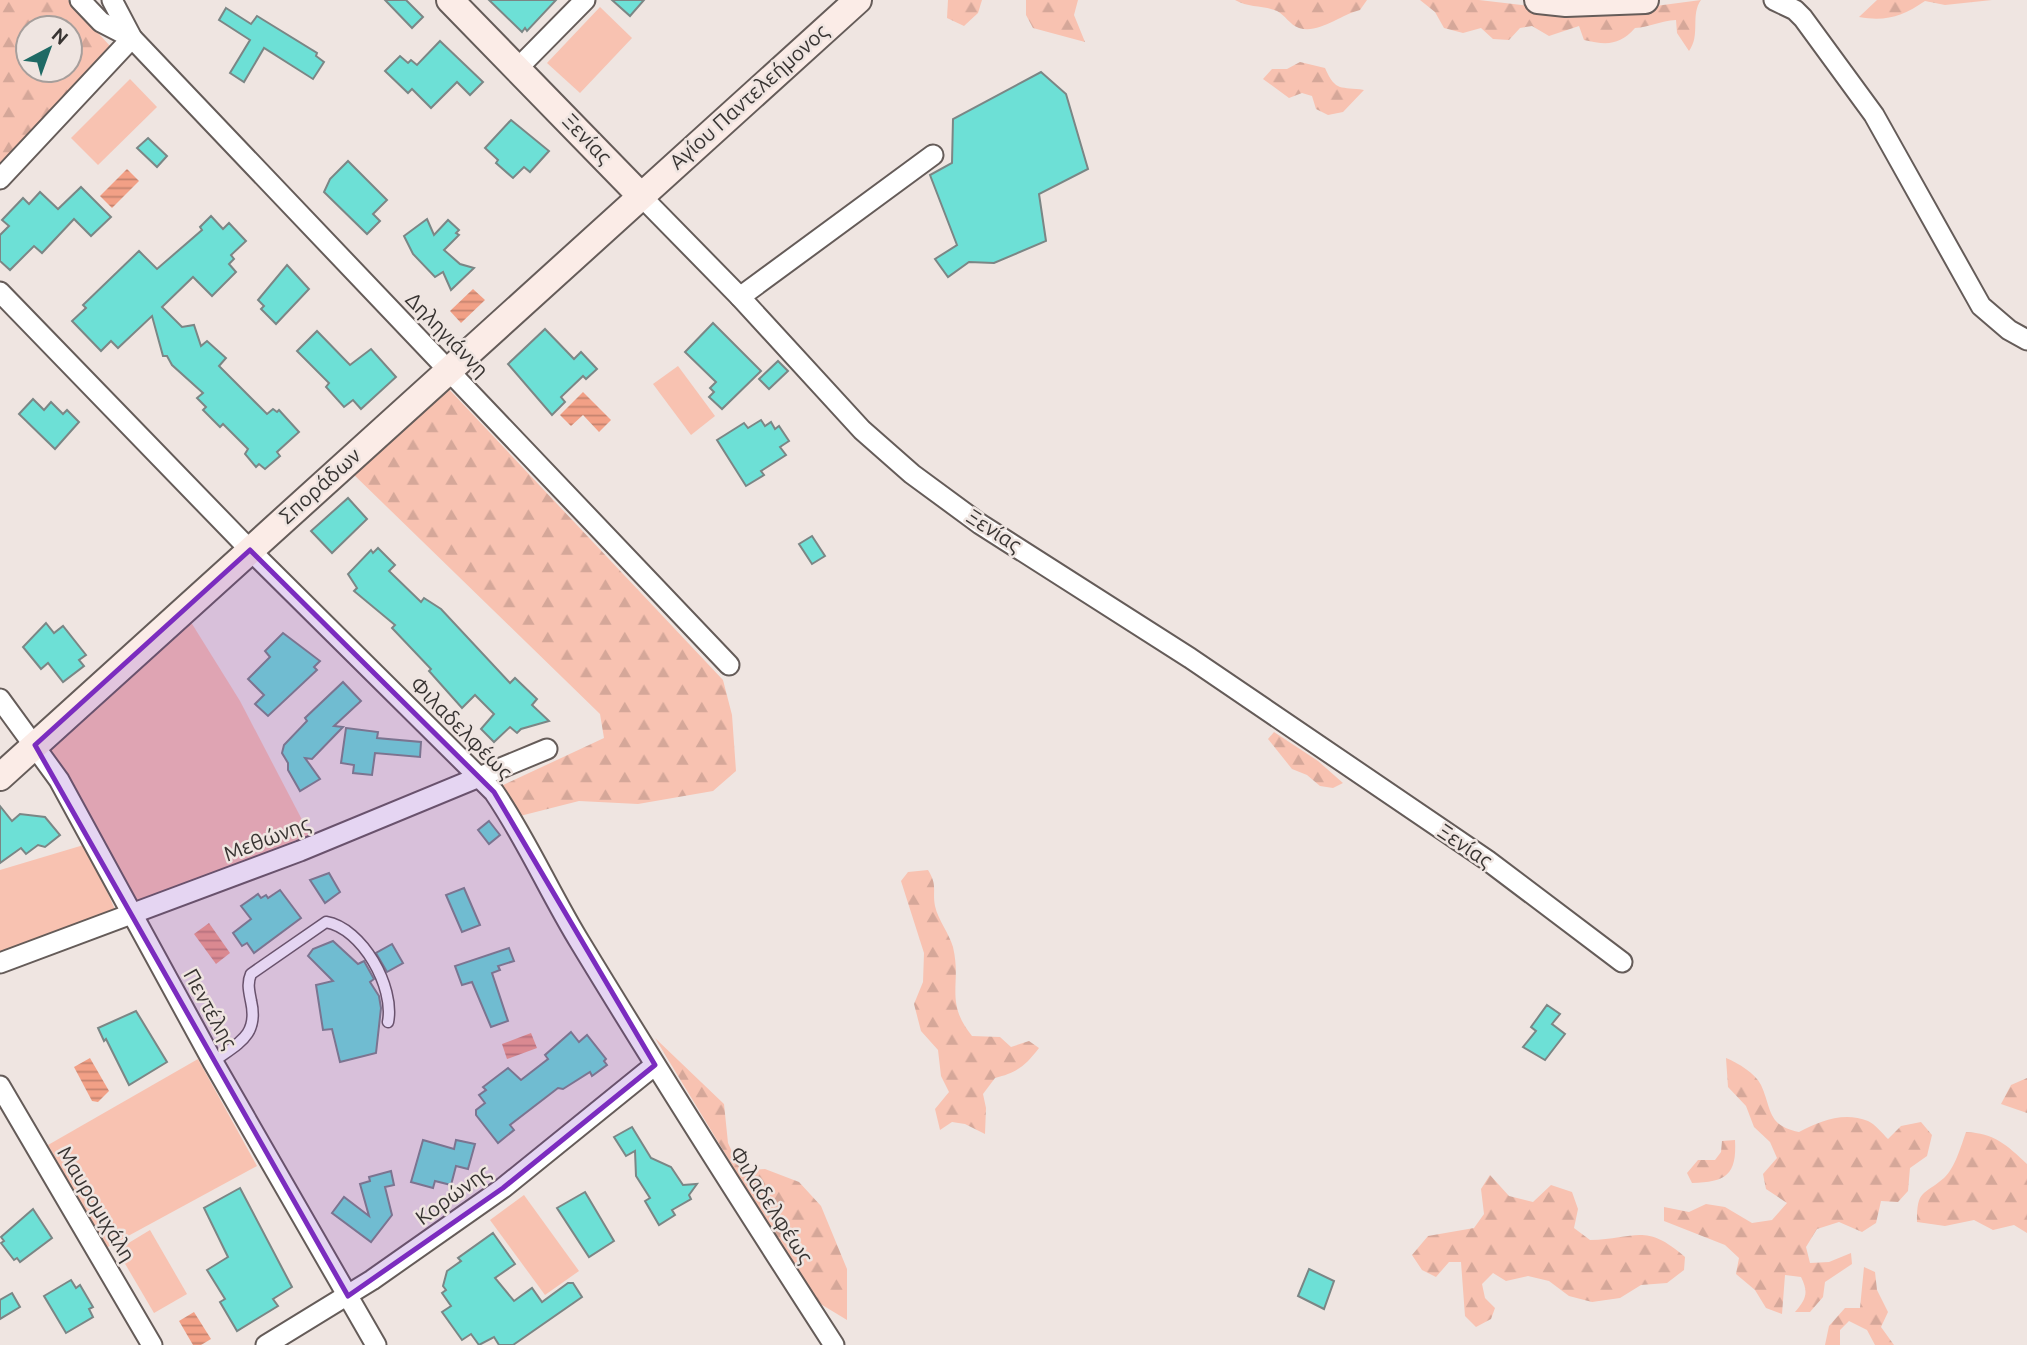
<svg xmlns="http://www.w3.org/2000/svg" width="2027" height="1345" font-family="Ubuntu,sans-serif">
<defs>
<pattern id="forest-firs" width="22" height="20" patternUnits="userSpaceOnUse" patternTransform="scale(1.75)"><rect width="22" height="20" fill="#f8c2b1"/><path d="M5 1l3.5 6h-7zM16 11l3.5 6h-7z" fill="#d5a799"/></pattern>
<pattern id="water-rules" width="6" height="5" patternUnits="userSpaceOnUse" patternTransform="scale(1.75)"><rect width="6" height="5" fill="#f2a086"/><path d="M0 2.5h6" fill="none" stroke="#c5836e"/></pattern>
</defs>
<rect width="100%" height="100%" fill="#efe5e1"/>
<g fill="#f8c2b1">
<path d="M600 7 632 38 580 93 547 63Z"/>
<path d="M130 79 157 107 98 165 71 138Z"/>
<path d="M678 366 715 416 691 435 653 384Z"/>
<path d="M189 619 240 701 310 835 136 905 50 749Z"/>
<path d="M87 844 116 912 0 954V870Z"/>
<path d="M198 1059 257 1166 106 1248 48 1145Z"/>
<path d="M524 1195 579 1271 545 1295 490 1220Z"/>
<path d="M150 1230 187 1294 154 1313 117 1250Z"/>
</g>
<g fill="url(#forest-firs)" fill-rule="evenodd">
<path d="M0 0H68L110 46 0 165ZM28 28H70V70H28Z"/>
<path d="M948 0H982L978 13 964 26 947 18Z"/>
<path d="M1026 0H1078L1074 15 1085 42 1033 28 1026 15Z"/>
<path d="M1235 0H1367L1360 10C1340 15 1319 34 1299 28 1290 25 1285 15 1277 11 1263 5 1249 8 1235 0Z"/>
<path d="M1420 0H1479L1571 11 1625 10 1701 0C1690 15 1701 35 1689 51L1677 33 1676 20C1660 21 1650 27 1635 28 1619 46 1606 45 1584 40L1579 26 1549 36 1532 26 1520 28 1509 40 1493 39 1481 28 1463 33 1444 28 1435 12Z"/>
<path d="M1877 0H1992L1945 5 1925 1C1903 16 1886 22 1859 17Z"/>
<path d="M1300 62 1325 68C1336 93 1341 86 1364 90L1343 112 1328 115 1316 109 1312 96 1302 93 1289 98 1263 79 1272 69H1287Z"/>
<path d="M444 384 723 680 732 715 736 771 713 791 638 804 579 801 520 816 499 787 604 738 600 714 350 471Z"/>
<path d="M1274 732 1318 761 1343 783 1333 788 1320 786 1307 775 1292 769 1268 739Z"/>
<path d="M928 870C938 886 932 890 935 906 938 920 949 933 953 947 962 985 944 1001 972 1036L1000 1037 1011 1047 1029 1041 1039 1048C1026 1065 1017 1073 995 1078L983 1094 986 1108 985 1134 965 1124 952 1122 940 1130 935 1109 949 1092 941 1076 938 1050 921 1031 914 1004 923 982 924 953 901 881 908 872Z"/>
<path d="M655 1038 724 1104 728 1143 741 1171 765 1169 799 1182 821 1206 847 1269V1320L814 1300Z"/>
<path d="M1726 1058C1738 1063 1755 1073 1761 1085 1772 1109 1767 1126 1799 1132 1819 1121 1844 1111 1868 1121 1875 1124 1882 1133 1888 1139L1901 1126 1921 1122 1932 1135 1927 1156 1910 1168 1908 1191 1898 1202 1881 1201 1876 1223 1862 1232 1839 1222 1817 1229 1806 1247 1810 1263 1829 1262 1851 1253 1852 1264 1825 1282 1823 1297 1810 1312H1795C1806 1299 1809 1293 1801 1277L1785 1275 1782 1314 1766 1308 1755 1290 1736 1274 1739 1258 1725 1245 1664 1221V1207L1689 1212 1706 1204 1725 1207 1752 1223 1772 1220 1787 1203 1766 1189 1763 1174 1777 1158 1770 1142 1754 1127 1746 1106 1728 1087Z"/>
<path d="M2027 1078V1113L2001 1104 2011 1085Z"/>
<path d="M1966 1132C1994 1133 2007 1145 2027 1164V1233L2014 1225 1993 1230 1974 1220 1945 1226 1917 1222C1917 1189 1923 1196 1944 1178 1955 1168 1961 1146 1966 1132Z"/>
<path d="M1735 1140C1737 1175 1726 1182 1692 1183L1687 1173 1698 1160H1715L1721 1152 1722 1141Z"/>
<path d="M1490 1175 1509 1196 1533 1202 1551 1185 1572 1192 1578 1209 1574 1228 1590 1240C1636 1239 1645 1222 1685 1257L1684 1270 1667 1283 1641 1285 1620 1298 1592 1302 1569 1296 1549 1281 1528 1276 1506 1281 1493 1273 1482 1284 1485 1298 1495 1308 1491 1319 1476 1327 1465 1316 1461 1262H1449L1436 1277 1422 1270 1412 1255 1428 1236 1474 1228 1484 1214 1481 1189Z"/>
<path d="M1864 1267 1875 1272 1877 1290 1888 1312 1881 1327 1894 1345H1875L1867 1330 1849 1321 1840 1330V1345H1825L1829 1326 1845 1308H1860Z"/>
</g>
<g fill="url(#water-rules)">
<path d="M127 169 139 181 112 208 100 196Z"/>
<path d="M473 289 485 300 461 323 450 311Z"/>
<path d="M583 392 611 420 599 432 583 415 571 426 560 415Z"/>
<path d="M209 923 230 953 216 964 194 934Z"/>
<path d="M531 1033 537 1048 507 1059 502 1044Z"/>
<path d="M90 1058 109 1091 98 1102 92 1101 74 1067Z"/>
<path d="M194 1312 211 1339 201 1345H193L179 1321Z"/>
</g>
<g fill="#6de0d6" stroke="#7b8685" stroke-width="2">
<path d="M385 0H406L423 17 412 28Z"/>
<path d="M489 0H556L527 31 525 28 522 32Z"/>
<path d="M612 0H644L630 16Z"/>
<path d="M226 8 251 24 257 16 317 53 316 56 324 62 313 79 264 48 244 82 230 73 250 40 219 20Z"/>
<path d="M440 41 483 82 470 95 457 82 431 108 412 89 408 93 385 71 400 56 408 63 411 60 417 65Z"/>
<path d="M1041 72 1066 94 1088 169 1039 194 1046 241 994 263 969 262 948 277 935 259 957 245 930 175 952 163 953 119Z"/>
<path d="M511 120 549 151 530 172 524 167 513 178 496 163 498 160 485 148Z"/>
<path d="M148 138 167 156 157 167 137 148Z"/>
<path d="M348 161 387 200 373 214 380 221 367 234 324 192 330 179Z"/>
<path d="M81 187 111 217 91 236 74 219 42 253 34 246 10 270 0 261V235L9 226 2 220 23 198 29 204 40 192 58 209Z"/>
<path d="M211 216 223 229 229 223 246 241 231 255 234 259 229 264 236 272 212 296 193 277 162 307 182 327 194 325 201 346 207 341 226 358 219 366 267 414 273 409 277 412 279 410 299 432 277 452 280 456 265 469 259 464 256 467 245 454 248 449 223 424 220 427 203 410 206 407 197 398 203 393 172 365 167 356H163L152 316 118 348 111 341 101 351 72 321 86 308 83 305 139 251 157 269 202 230 200 227Z"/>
<path d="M427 219 434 235 448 220 459 230 456 233 459 235 444 250 460 264 474 268 451 290 443 272 435 277 413 254 404 236Z"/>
<path d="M287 265 309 289 276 324 261 309 264 306 258 300Z"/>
<path d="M713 323 761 371 722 409 709 397 714 392 710 388 716 382 685 352Z"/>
<path d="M545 329 574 359 581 352 597 369 586 379 583 376 561 397 565 402 552 415 508 364Z"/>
<path d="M317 331 350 365 371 349 396 377 361 409 353 400 344 407 326 387 329 383 297 351Z"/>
<path d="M778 361 788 371 769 389 759 379Z"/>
<path d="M33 399 44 410 51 402 63 414 67 410 79 422 55 449 19 414Z"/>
<path d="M761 420 765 426 771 422 775 429 779 426 789 441 780 447 786 455 761 471 764 475 746 486 717 440 744 423 748 428Z"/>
<path d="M348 498 367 519 332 553 311 531Z"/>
<path d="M812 536 825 556 812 564 799 544Z"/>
<path d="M378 548 395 565 389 571 421 602 424 598 441 609 510 683 515 678 537 699 532 705 549 721 521 729 517 733 510 727 494 742 481 729 494 714 475 695 462 708 429 671 431 669 392 628 395 625 354 591 357 588 348 574 371 550 373 553Z"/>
<path d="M46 623 54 633 63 626 86 655 79 660 84 666 63 682 48 663 41 669 23 647Z"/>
<path d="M283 633 320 661 314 667 317 670 268 716 255 704 264 695 248 679 270 657 265 651Z"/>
<path d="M343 682 361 701 334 726 343 727 312 759 305 758 320 779 300 791 288 770V763L282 753 284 745 307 721 305 718Z"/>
<path d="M346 728 378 732 377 738 421 742 420 757 375 753 372 775 353 773 354 765 341 763Z"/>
<path d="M0 806 12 821 20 814 45 817 60 835 45 847 38 845 26 854 21 848 0 863Z"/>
<path d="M489 821 500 835 489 844 478 830Z"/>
<path d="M329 873 340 892 325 903 310 880Z"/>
<path d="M464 888 480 925 462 932 446 895Z"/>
<path d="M280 890 301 918 254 953 247 943 242 946 233 933 251 919 241 906 258 894 261 898 266 895 268 898Z"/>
<path d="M333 941 358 964 364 961 374 979 370 982 379 996 381 1008 376 1053 340 1062 332 1029 323 1030 316 985 333 981 308 956 313 949Z"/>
<path d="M392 944 403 963 387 972 376 953Z"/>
<path d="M509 948 514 961 498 966 500 970 492 973 508 1021 491 1027 472 982 462 985 455 966Z"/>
<path d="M1547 1005 1560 1014 1552 1024 1565 1034 1545 1060 1523 1047 1536 1031 1531 1027Z"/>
<path d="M136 1011 167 1062 129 1085 106 1039 104 1041 98 1028Z"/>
<path d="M571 1032 579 1042 587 1035 606 1059 604 1061 607 1065 592 1076 590 1072 563 1089 558 1088 510 1125 514 1130 498 1143 476 1115V1110L485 1103 479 1095 486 1090 483 1087 508 1068 521 1080 548 1059 545 1055Z"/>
<path d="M632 1127 651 1158 671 1167 683 1185 697 1184 689 1195 691 1199 672 1210 675 1215 659 1225 645 1201 650 1198 636 1176 635 1151 626 1156 614 1137Z"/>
<path d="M423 1140 454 1149 456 1140 475 1144 468 1169 456 1166 451 1185 435 1181 433 1188 411 1182Z"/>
<path d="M391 1171 394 1185 385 1187 392 1215 371 1242 332 1213 344 1197 369 1216 360 1184 370 1181 369 1177Z"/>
<path d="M240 1188 292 1287 273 1299 278 1306 237 1331 220 1302 225 1299 207 1270 228 1257 204 1208Z"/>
<path d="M585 1192 614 1241 589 1257 557 1208Z"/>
<path d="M33 1209 52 1238 20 1262 17 1258 14 1260 1 1243 4 1241 1 1237Z"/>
<path d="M493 1233 515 1264 495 1278 514 1301 532 1288 542 1302 568 1283H573L582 1297 513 1345H499L494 1337 479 1345 471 1334 462 1340 442 1312 451 1306 442 1293 446 1290 443 1286 447 1271 461 1261 458 1258Z"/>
<path d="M1309 1269 1334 1281 1324 1309 1298 1296Z"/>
<path d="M71 1280 76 1288 80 1285 93 1307 89 1309 93 1317 66 1333 44 1296Z"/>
<path d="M12 1293 20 1307 0 1319V1300Z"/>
</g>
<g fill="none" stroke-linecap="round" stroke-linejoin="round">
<defs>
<path id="lane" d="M213 1062C238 1043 259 1036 251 1001 249 991 247 983 251 974L326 922C362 928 395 987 388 1022"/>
<g id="street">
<path d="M112 0 132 38 729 665"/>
<path d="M1774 0 1795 10 1803 18 1874 115 1981 306 2009 330 2027 340"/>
<path d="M518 68 585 0"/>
<path d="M0 179 132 38 101 22 80 0"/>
<path d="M640 195 740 297 862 430 912 474 980 524 1190 658 1487 860 1622 962"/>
<path d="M0 292 250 550 494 792C527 840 550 894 581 944 663 1079 748 1212 834 1345"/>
<path d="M740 297 933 155"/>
<path d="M0 699 59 780 213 1062 376 1345"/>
<path d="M0 963 300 851 547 749"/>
<path d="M0 1086 152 1345"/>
<path d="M266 1345 372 1280 503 1188 655 1065"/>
</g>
<g id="secondary">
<path d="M450 0 640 195"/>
<path d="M1538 0 1566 3 1645 0"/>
<path d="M0 777 858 0"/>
</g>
</defs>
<use href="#lane" stroke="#655c59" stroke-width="13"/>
<use href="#street" stroke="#655c59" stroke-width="23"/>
<use href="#secondary" stroke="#655c59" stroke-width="30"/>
<use href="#lane" stroke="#fff" stroke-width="10"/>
<use href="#street" stroke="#fff" stroke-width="19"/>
<use href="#secondary" stroke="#fbece7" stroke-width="26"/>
</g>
<path fill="#7b2cbf" fill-opacity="0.2" stroke="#7b2cbf" stroke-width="5" stroke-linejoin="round" d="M250 550 494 792 655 1065 503 1188 348 1296 35 745Z"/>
<g text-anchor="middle" stroke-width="5" stroke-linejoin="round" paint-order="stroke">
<g font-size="21" fill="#383432" stroke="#efe5e1">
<text transform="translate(749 97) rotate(-42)" y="7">Αγίου Παντελεήμονος</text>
<text transform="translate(587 139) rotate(46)" y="7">Ξενίας</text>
<text transform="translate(447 335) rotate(46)" y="7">Δηληγιάννη</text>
<text transform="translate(320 486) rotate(-42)" y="7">Σποράδων</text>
<text transform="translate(994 531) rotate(33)" y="7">Ξενίας</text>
<text transform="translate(461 728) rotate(45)" y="7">Φιλαδελφέως</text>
<text transform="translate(267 839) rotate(-21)" y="7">Μεθώνης</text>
<text transform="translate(1465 846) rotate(34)" y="7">Ξενίας</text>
<text transform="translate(210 1009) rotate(61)" y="7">Πεντέλης</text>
<text transform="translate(453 1195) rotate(-36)" y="7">Κορώνης</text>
<text transform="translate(96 1204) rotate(59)" y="7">Μαυρομιχάλη</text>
<text transform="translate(771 1205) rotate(57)" y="7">Φιλαδελφέως</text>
</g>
</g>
<g transform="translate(49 49) rotate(41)"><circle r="33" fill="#efe5e1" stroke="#a69e9b" stroke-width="2"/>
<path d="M0-5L12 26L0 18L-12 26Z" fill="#1f6a65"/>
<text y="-10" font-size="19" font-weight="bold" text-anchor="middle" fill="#383432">N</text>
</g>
</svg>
